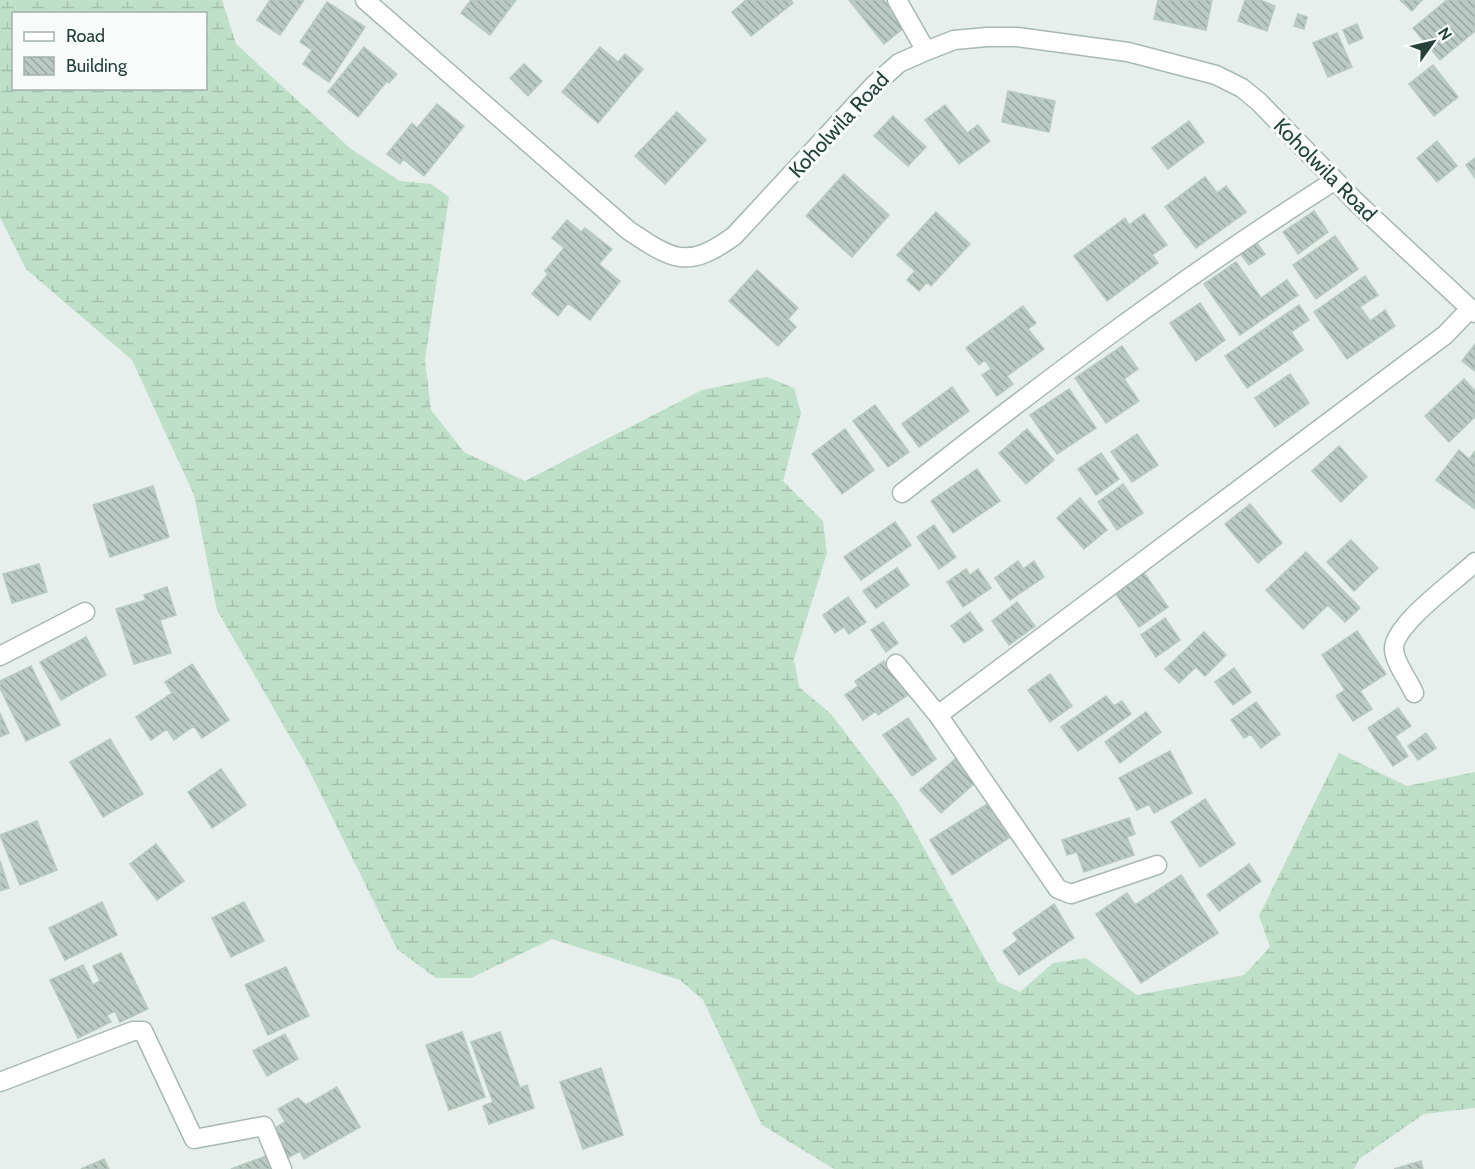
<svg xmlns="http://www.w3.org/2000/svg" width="1475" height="1169" font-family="Cabin,sans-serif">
	<defs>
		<pattern id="wetland-marsh" width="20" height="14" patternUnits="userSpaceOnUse" patternTransform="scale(1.5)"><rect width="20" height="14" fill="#bfe0c8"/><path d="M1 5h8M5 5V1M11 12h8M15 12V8" fill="none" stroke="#a4c1ad"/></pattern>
		<pattern id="building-back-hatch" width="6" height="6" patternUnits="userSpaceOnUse" patternTransform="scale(1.5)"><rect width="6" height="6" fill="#bbcac4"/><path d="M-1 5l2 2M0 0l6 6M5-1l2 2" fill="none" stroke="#98a6a0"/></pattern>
	</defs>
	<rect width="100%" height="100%" fill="#e6efeb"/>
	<path fill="url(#wetland-marsh)" fill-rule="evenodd" d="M0,0H222L236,44L351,149L400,181L431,184L449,197L425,360L431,410L464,452L525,481L702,390L767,377L794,388L801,413L783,481L823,521L827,553L794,659L799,687L831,714L899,803L998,982L1020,992L1053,963L1086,958L1137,995L1244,975L1270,947L1259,916L1339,753L1407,786L1475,772V1108L1424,1114L1359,1159L1354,1169H834L762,1125L703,1000L680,980L552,939L471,978H436L397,949L308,768L217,610L194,495L132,360L26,269L0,217ZM14,14H206V88H14Z"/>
	<path fill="url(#building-back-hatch)" stroke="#b8c9c2" stroke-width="1.5" d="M270,0H304L280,35L257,20Z
		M471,0H516L490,35L461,13Z
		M746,0H791L793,3L751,36L732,12Z
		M849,0H884L905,27L884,44Z
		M1158,0H1212L1206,30L1154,19Z
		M1245,0H1260L1275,6L1267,31L1238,21Z
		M1400,0H1422L1412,11Z
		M1447,0H1475V31L1440,60L1413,28Z
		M327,2L365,27L329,82L303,64L312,50L300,42Z
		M1298,14L1307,17L1304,29L1294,26Z
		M1357,24L1363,38L1349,44L1343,30Z
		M1337,33L1352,67L1328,77L1313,43Z
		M364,47L397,74L389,83L387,81L358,117L328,92Z
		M600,47L618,62L625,54L643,69L598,123L562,92Z
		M524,64L542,81L528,96L510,78Z
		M1433,65L1458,97L1434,116L1409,84Z
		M1008,91L1055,101L1049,132L1002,122Z
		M437,104L464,126L424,176L403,159L400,164L387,154L412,123L417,128Z
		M945,105L967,133L978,125L990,141L959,164L925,120Z
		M677,112L706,140L665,184L635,156Z
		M893,116L926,147L908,166L874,136Z
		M1189,121L1204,142L1168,169L1152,148Z
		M1437,141L1457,166L1437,182L1417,158Z
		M1475,158V178L1466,165Z
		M844,174L889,215L852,257L806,216Z
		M1205,177L1217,193L1226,186L1246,212L1196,248L1165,207Z
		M1314,211L1328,232L1298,254L1283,232Z
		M936,212L970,244L931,286L927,282L919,291L907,280L915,271L897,255Z
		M1144,214L1167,245L1152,255L1158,263L1107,301L1074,256L1125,218L1129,225Z
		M567,220L581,232L585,228L612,249L599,264L620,281L590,320L568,303L558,316L532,294L548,274L545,271L564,248L552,238Z
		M1335,236L1358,269L1316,299L1293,265Z
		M1256,242L1265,254L1249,265L1240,253Z
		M1236,262L1261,298L1287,280L1298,295L1240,335L1204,284Z
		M757,270L798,308L788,319L796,327L778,346L729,301Z
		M1365,276L1378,295L1360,307L1370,321L1385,310L1395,326L1347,359L1314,312Z
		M1200,303L1225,340L1196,361L1170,323Z
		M1299,305L1309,320L1291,332L1303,350L1247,388L1225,356Z
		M1023,306L1036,323L1028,329L1044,349L1007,376L1013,384L997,396L982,375L991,369L985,360L979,365L966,348Z
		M1475,344V371L1462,361Z
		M1122,346L1138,369L1124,379L1139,401L1106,423L1075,378Z
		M1290,374L1309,403L1275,427L1255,398Z
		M1464,379L1475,391V417L1449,442L1425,416Z
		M952,387L969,411L919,447L902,424Z
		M1069,389L1096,428L1057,454L1030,415Z
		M875,405L909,452L888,467L853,421Z
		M845,429L874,470L842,494L812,454Z
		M1027,429L1054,460L1026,484L999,453Z
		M1137,434L1158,465L1132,482L1111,452Z
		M1339,446L1367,477L1341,502L1312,471Z
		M1459,450L1469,459L1475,451V509L1436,480Z
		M1101,453L1119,479L1096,495L1078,469Z
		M977,469L1000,501L953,533L931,501Z
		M1123,484L1143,513L1117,530L1098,502Z
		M153,486L169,537L110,557L93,505Z
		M1080,498L1107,530L1084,549L1057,518Z
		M1250,504L1282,543L1258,563L1225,524Z
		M895,522L911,545L861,580L844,557Z
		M934,525L956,557L939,569L917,537Z
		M1351,540L1378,568L1354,591L1327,562Z
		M1306,552L1360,608L1345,622L1328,605L1303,629L1266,590Z
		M1018,561L1023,569L1034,561L1044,577L1010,600L995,578Z
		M39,564L47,592L12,603L3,574Z
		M897,568L909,585L876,608L863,591Z
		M966,569L970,575L978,569L991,588L963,607L947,582Z
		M1142,570L1168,607L1139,627L1113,590Z
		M167,587L176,615L160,620L171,653L134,664L116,609L146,600L144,595Z
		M848,597L866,622L849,634L844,627L835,633L823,615Z
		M1017,602L1035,626L1009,645L992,621Z
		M970,612L983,630L964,643L951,626Z
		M1165,618L1180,640L1156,657L1141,635Z
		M883,622L898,643L886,652L871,630Z
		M1357,631L1386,674L1360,691L1372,709L1353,721L1336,696L1345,690L1322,655Z
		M1204,632L1226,655L1205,676L1196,667L1179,683L1165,669Z
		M86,637L106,675L61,700L40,662Z
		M884,661L908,695L878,715L876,711L863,720L845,695L858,686L855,681Z
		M192,664L229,720L202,738L194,726L174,740L167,729L151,740L136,717L172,693L165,682Z
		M31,666L60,725L26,741L0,688V681Z
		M1234,668L1251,692L1233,705L1215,682Z
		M1050,674L1072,706L1050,722L1028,690Z
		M1106,696L1114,706L1122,701L1131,714L1078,751L1061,727Z
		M1256,702L1280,734L1261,748L1251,734L1244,738L1231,720Z
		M1398,708L1411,726L1395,736L1408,756L1393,766L1368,728Z
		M1146,712L1161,732L1120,763L1105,742Z
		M0,713L9,733L0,737Z
		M908,718L936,759L912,776L883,735Z
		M1426,733L1436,748L1418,760L1408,746Z
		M110,739L143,794L103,817L70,762Z
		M1170,751L1192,793L1154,813L1149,804L1137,810L1119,778Z
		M955,759L975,783L941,813L920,790Z
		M221,769L246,805L212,828L188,792Z
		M1205,799L1235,844L1200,867L1171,822Z
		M987,804L1009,838L952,875L930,840Z
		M1129,818L1135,834L1127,837L1134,855L1084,872L1077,852L1067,855L1062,840Z
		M37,821L57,870L20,885L0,835Z
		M156,844L184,881L157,900L130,864Z
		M0,861L9,888L0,891Z
		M1249,864L1261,881L1219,911L1207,895Z
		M1181,875L1218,933L1141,983L1096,914L1127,893L1135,905Z
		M102,902L117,935L65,960L49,928Z
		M244,902L264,941L231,957L212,918Z
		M1054,904L1074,938L1019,975L1003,951L1018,940L1013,933Z
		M121,953L148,1009L120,1022L115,1011L107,1015L111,1022L78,1038L50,980L83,965L93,985L100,981L93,966Z
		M286,967L309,1016L268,1035L245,985Z
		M462,1032L485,1097L449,1110L426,1045Z
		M500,1032L520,1088L527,1085L534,1108L489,1124L483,1106L493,1102L471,1042Z
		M285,1034L298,1059L267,1076L253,1051Z
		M601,1068L623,1135L583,1149L560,1082Z
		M337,1087L360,1127L304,1159L300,1151L286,1159L270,1131L285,1122L278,1109L298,1098L306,1105Z
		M272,1154L278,1169H231Z
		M104,1159L109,1169H81Z
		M1421,1161L1423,1169H1394Z"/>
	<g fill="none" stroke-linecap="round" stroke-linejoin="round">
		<defs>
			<path id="minor" d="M365,0L628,230C673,260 687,270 734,236L874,85L899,63L926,51L954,40L987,37H1017L1128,52L1216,75L1242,88L1259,102L1357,203L1475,313
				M897,0L926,51
				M902,493C1042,383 1184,276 1334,181
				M0,656L85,612
				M896,664L938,715
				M1414,693C1409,681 1395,663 1394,650C1392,625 1457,580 1475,562
				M1157,865L1071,894L1058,889L938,715L1445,335L1469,310
				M0,1082L133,1031H143L194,1139L264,1126L282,1169"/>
		</defs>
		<use href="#minor" stroke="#a8b8b2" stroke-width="21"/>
		<use href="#minor" stroke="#fff" stroke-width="18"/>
	</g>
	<g text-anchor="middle" stroke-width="6" stroke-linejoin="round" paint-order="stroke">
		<g font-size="21" fill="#24423a" stroke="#f7fbf9">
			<text transform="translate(839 125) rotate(-47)" y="7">Koholwila Road</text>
			<text transform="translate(1325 170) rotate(45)" y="7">Koholwila Road</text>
		</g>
	</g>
	<rect x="12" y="12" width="195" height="78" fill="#f7fbf9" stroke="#a3b1ad" stroke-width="1.5"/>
	<rect x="24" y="32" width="30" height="9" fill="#ffffff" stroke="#a3b1ad" stroke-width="1.5"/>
	<text x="66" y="42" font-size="18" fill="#24423a">Road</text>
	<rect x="24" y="57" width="30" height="18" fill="url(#building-back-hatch)" stroke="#a3b1ad" stroke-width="1.5"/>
	<text x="66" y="72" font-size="18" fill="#24423a">Building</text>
	<g transform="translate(1433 42) rotate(56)" stroke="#f7fbf9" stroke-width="4.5" paint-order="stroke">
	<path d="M0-4.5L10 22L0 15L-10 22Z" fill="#24423a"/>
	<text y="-9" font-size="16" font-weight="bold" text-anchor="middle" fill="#24423a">N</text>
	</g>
</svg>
